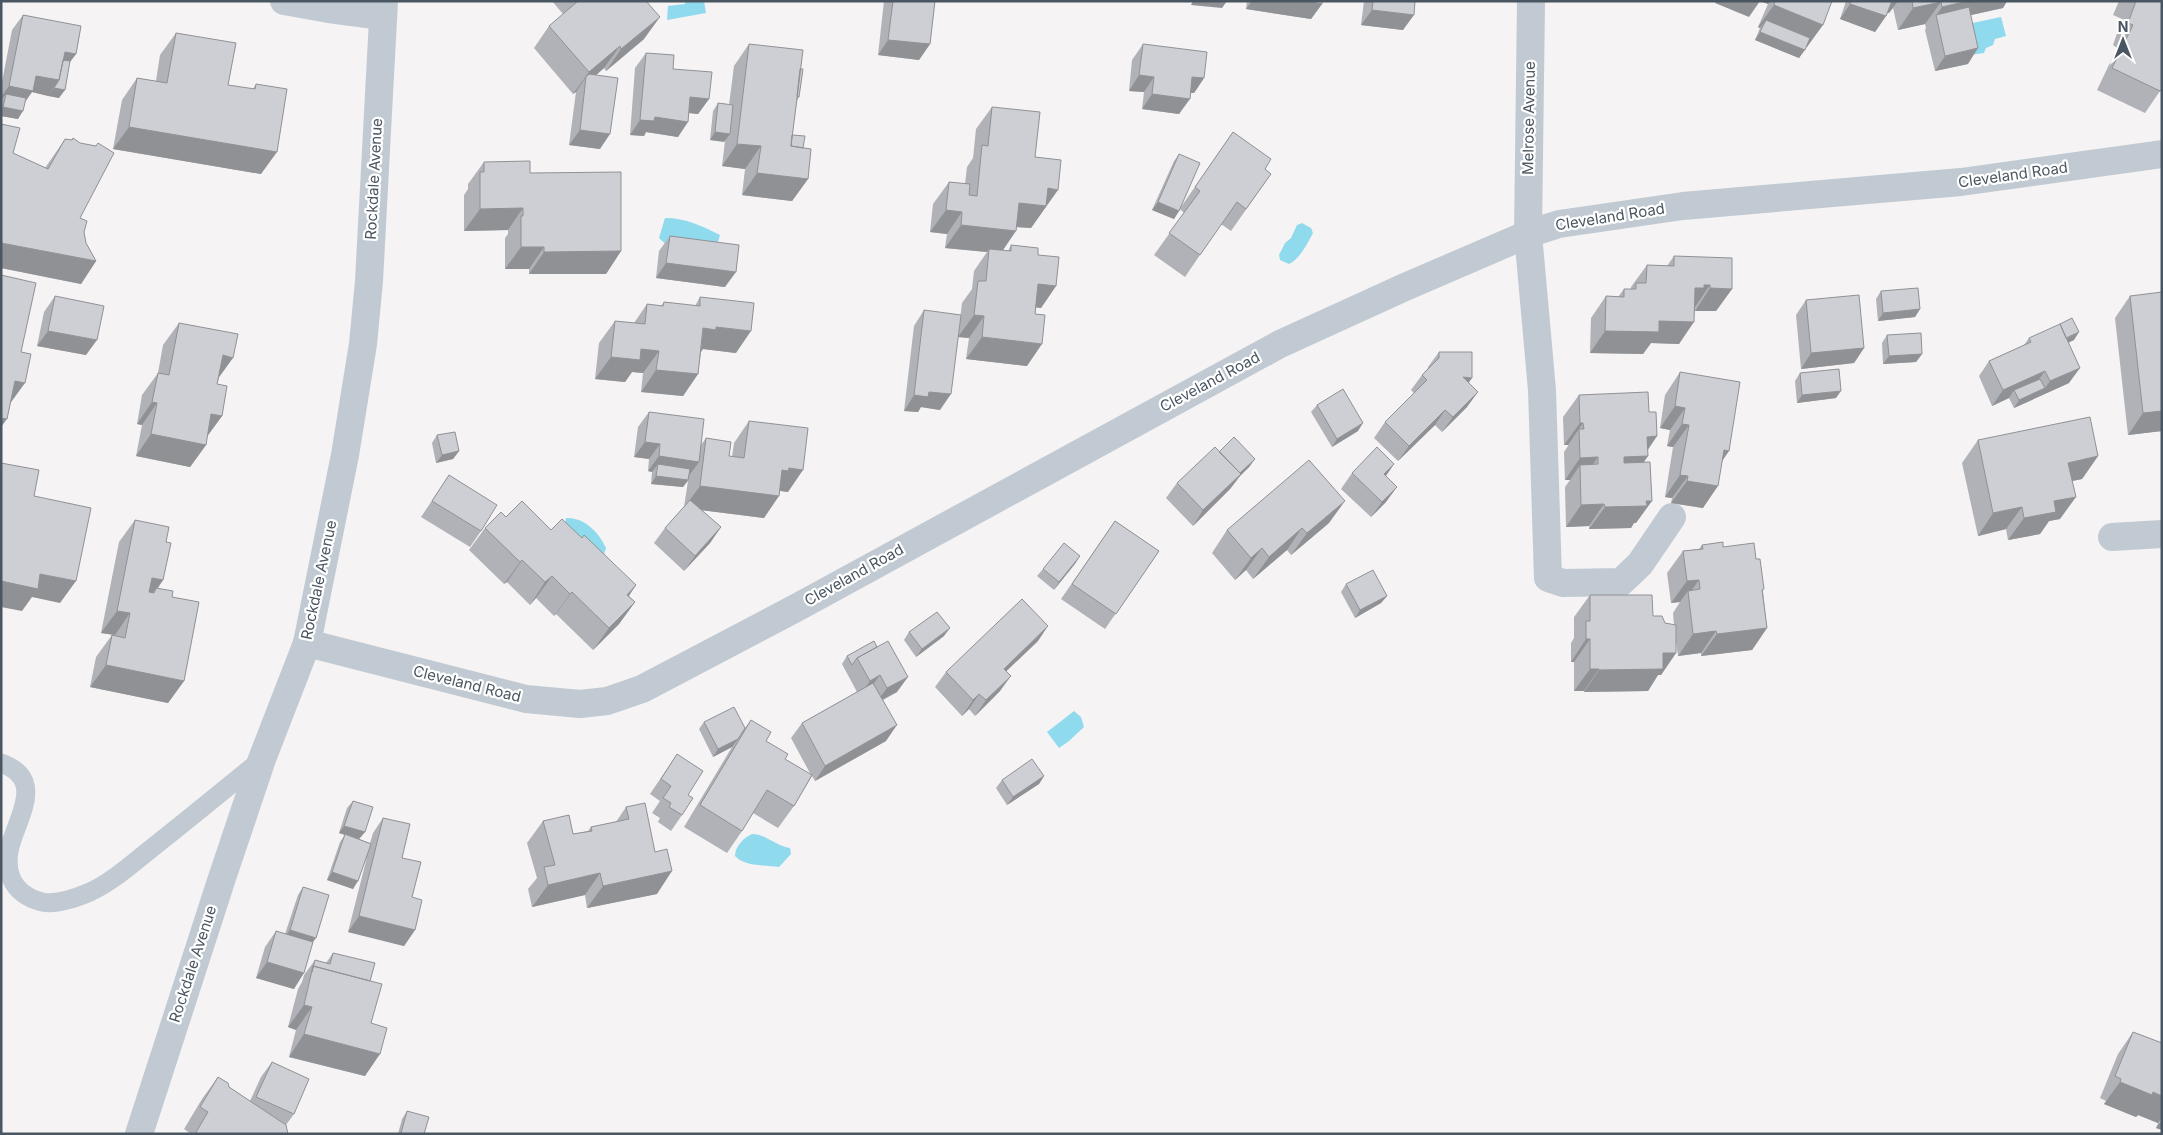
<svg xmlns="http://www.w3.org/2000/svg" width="2163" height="1135" font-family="Inter,sans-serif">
	<rect width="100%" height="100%" fill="#f5f3f3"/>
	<path fill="#90daee" d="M685,1H704L706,13L667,20L668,6L685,4Z
		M2001,17L2006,36L1995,39L1993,45L1986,48L1984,53L1970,55L1963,25Z
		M665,218C686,218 702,226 720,235L715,253L670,248L659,238Z
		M1302,223L1311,228L1313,233C1307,244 1300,259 1289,264L1280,260L1279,255L1285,243L1291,238L1297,225Z
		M566,518C584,517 599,532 606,548L604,554L596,558L565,524Z
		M1074,711L1081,717L1084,727L1069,741L1059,748L1047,732Z
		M752,834C766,834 776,846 790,848L791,854L779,867C766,865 745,867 735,856C735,847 743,838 752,834Z"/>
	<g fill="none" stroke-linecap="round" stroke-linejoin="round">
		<path stroke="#c1cad2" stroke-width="19" d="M1,763C43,778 21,812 12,840C2,869 11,894 42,902C57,905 76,898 90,892C112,882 133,863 152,848C189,819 225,789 261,760"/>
		<path stroke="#c1cad2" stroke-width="28" d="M284,1L329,9L382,16
			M1531,1L1528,234L1542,390L1548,578L1563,583L1621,582L1640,564L1672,517
			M2112,537L2162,534
			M307,643L526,699L580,704L607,701L642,689L796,608L1280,344L1405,287L1528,234L1559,224L1683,206L1961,182L2162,154"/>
		<path stroke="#c1cad2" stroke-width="28" d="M139,1134L222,878L262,759L307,643L345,455L363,344L369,281L384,1"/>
	</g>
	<path fill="#b0b2b7" d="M552,1H646L644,39L606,71L604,68L596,75L600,149L569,145L576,92L573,94L534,48L549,26L563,14Z
		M884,1H935L930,44L919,60L878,55Z
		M1247,1H1322V4L1311,19L1246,9Z
		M1364,1H1415L1403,30L1361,25Z
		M1760,1H1832L1807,47H1806L1799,58L1755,40L1760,28L1758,27L1768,4Z
		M1846,1H2007L2003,8L1971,15L1968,64L1935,71L1925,30L1926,28L1925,24L1898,30L1893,8L1889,13L1888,12L1886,16L1875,32L1840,19Z
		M2119,1H2162L2160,91L2145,113L2097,90L2117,48L2113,45L2122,19L2113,15Z
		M23,15L76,54L70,61L59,98L32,92L25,102L18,119L1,116V87L12,30Z
		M176,33L228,85L253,89L256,84L261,174L113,149L122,100L137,78L156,81L160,55Z
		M749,44L800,69L799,97L797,101L792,135L803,148L808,179L792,201L742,195L745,169L722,166L725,141L710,140L713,111L718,103L729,105L734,66Z
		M1143,44L1204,78L1194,93H1191L1179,114L1142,109L1144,92L1129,91L1132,60Z
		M646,53L673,69L709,99L698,114L689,113L678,137L646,132L644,136L630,135L635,68Z
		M992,107L1035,157L1047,205L1031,228L1016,227L1003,250L1008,251L1011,245L1038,255L1056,286L1041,308L1036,307L1027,366L966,359L969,338L958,337L962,303L972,289L974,271L987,252L945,248L947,234L930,232L933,204L949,182L965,184L967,167L973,158L976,129Z
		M1,124L13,153L45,168L65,139L71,140L73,138L80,218L86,243L96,261L81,284L1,268Z
		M1233,132L1265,169L1271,174L1231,231L1221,224L1185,277L1154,255L1184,213L1180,209L1174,219L1152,210L1174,161L1179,154L1181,207Z
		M484,162L530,173L621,251L606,274H529V269H505V238L508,234V230L464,231V195L468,189V184Z
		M670,236L725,287L656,278L659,251Z
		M1674,256L1732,289L1716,311H1695L1679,344L1651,343L1643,354L1590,353L1591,318L1606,296L1618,297L1624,289H1631V287L1647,265L1667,266Z
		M1881,291L1920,309L1915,317L1878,321L1876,299Z
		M55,296L86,355L37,346L44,312Z
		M2130,296L2162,431L2128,435L2115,318Z
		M700,297L736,353L703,349L701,352L698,374L683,396L641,392L643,373L632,372L625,382L595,379L599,343L615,321L634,323L647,304L661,306L664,302L695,306Z
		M1806,300L1864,348L1854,363L1801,369L1796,315Z
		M924,310L940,410L921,407L918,412L904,411L914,326Z
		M179,323L219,378L217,384L222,416L207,436L206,445L190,467L136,456L142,425L137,424L142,395L158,373L163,345Z
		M1887,335L1922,354L1916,362L1883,364L1882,343Z
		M2029,338L2074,340L2068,342L2069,383L2014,408L2009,398L1992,406L1979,376L1989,361L2024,345Z
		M1439,352L1469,383L1467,407L1442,432L1435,425L1398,461L1374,438L1385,422L1414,393L1411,390L1422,375L1428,368V367Z
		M1680,372L1722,461L1703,508L1671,503L1672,498L1665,497L1673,447L1667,446L1670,430L1660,428L1665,395Z
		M1800,373L1836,398L1797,403L1795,381Z
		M1579,395L1649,412L1657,436L1648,450L1644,462L1636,523H1634L1631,528L1589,529V526L1566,527L1565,487L1570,480H1565L1564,452L1568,446V445H1564L1563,417Z
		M1317,405L1358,431L1332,447L1311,412Z
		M649,412L701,445L706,438L729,456L732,457L734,443L749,421L788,492L780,491L764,518L701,510L721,527L710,543L684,571L654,543L665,528L684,507L688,481L683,487L651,484L652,472L648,471L649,459L634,457L638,427Z
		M437,435L459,451L453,459L436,463L432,443Z
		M1978,440L2098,456L2082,479L2072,481L2060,519L2049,521L2040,534L2008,540L2006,529L1978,536L1962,463Z
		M1219,452L1250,466L1240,476L1230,489L1193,526L1166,498L1177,483Z
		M1352,473L1386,476V502L1371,517L1341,489Z
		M449,475L481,531L470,547L421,517Z
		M506,517L582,538L636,585L629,596L635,602L619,624L593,650L556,614L554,616L536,598L530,605L507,582L504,584L469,550L485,528Z
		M135,520L166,542L163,580L158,588L172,597L184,681L168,703L90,687L96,657L112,635H115L101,633L119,542Z
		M1115,521L1159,551L1105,629L1061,599Z
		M1329,523L1291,555L1287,550L1253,579L1246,570L1235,580L1212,553L1227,530Z
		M1702,545L1723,547L1756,559L1763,591L1767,628L1752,650L1701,656V653L1678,656L1676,641V653L1661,675H1658L1648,691L1584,692V691H1574V662H1571V643L1574,638V617L1590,595L1653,616L1665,623L1674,625L1673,613L1680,602L1671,603L1667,573L1683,551L1699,549Z
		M1080,556L1054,590L1037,576L1043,569Z
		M1346,584L1387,596L1381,603L1355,618L1341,592Z
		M909,632L944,636L916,657L904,640Z
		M874,641L897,692L883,700L886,741L815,781L812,776L794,806L778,828L753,813L742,831L727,853L684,827L732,747L713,757L699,729L704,722L745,728L751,720L766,741L785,759L811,775L791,738L802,723L857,692L842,664L847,656Z
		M1038,641L1006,671L1000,691L975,716L969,709L962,716L935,687L946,672Z
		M677,754L688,795L682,815L671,831L658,822L660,818L652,813L660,801L650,794Z
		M1044,776L1039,784L1007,805L996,788L1002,780Z
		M353,801L365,832L359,839L370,843L373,833L383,818L402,858L412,897L415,930L404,946L348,932L367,857L353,889L327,880L340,842L345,835L339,833L347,808Z
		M626,807L657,894L587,908L585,895L532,907L528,889L537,878L527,843L543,821L573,834L588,831L591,827L616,822Z
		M303,887L312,942L294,989L256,978L265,947L276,931L285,934L298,895Z
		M333,953L370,981L371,1023L365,1076L289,1057L296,1030L288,1027L298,989L302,982L304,975L315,960L326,963Z
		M2133,1032L2162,1043V1130L2156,1128L2158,1123L2138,1115L2136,1117L2104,1104L2106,1101L2100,1098L2118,1054Z
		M272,1062L294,1114L286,1125L288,1134H191L184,1129L202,1099L218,1077L229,1087L250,1101L261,1077Z
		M407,1111L424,1134H398L402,1119Z"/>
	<path fill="#909195" d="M1193,1H1227L1222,8L1191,5Z
		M1252,1H1306L1322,4L1311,19L1246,9Z
		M1716,1H1760L1749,17L1715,3Z
		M1760,1H1770L1768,4Z
		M1890,1H1898L1889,13L1883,11Z
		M1968,1H2007L2003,8L1962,17L1936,16L1942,7Z
		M1941,2L1925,24L1898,30L1913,8Z
		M1850,4L1886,16L1875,32L1840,19Z
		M1774,5L1823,25L1807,47L1762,29L1766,20L1760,28L1758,27Z
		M1372,10L1414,15L1403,30L1361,25Z
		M660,17L644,39L606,71L621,49Z
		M1760,32L1805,50L1799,58L1755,40Z
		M888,40L930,44L919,60L878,55Z
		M620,46L604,68L586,84V77L576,92L573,94L589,72Z
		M1978,48L1968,64L1935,71L1945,56Z
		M65,52L76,54L65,69L59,59Z
		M1139,75L1154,77L1144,92L1129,91Z
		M36,76L59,80L48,96L32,92L22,106L6,94L1,100V97L9,86Z
		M1192,77L1204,78L1194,93L1182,92Z
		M54,88L65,90L59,98L48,96Z
		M1152,94L1190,99L1179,114L1142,109Z
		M690,97L709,99L698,114L680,112Z
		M3,107L23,111L18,119L1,116V110Z
		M655,117L688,122L678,137L646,132L644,136L630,135L640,120Z
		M129,127L277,152L261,174L113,149Z
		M580,130L610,134L600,149L569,145Z
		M715,132L730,134L724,142L710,140Z
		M737,144L761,146L745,169L722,166Z
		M757,173L808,179L792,201L742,195Z
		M1048,188L1058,190L1031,228L1003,226L1019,203Z
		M1158,202L1179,211L1174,219L1152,210Z
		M523,208L508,230L464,231L480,209Z
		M946,210L962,212L947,234L930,232Z
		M961,225L1016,231L1001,253L989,249L987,252L945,248Z
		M1,243L96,261L81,284L1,268Z
		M521,247H544L529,269H505Z
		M621,251L606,274H529L544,252Z
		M666,263L736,272L725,287L656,278Z
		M1038,284L1056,286L1041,308L1023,306Z
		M1704,285H1710L1695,307V288Z
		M1710,288L1732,289L1716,311H1695Z
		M1920,309L1915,317L1878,321L1883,313Z
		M974,315L984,316L969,338L958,337Z
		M1659,321L1694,322L1679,344L1651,343L1643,354L1590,353L1605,331Z
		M716,327L751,331L736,353L703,349L701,352L703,328Z
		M48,331L97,340L86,355L37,346Z
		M2079,332L2074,340L2060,347L2065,339Z
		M982,337L1042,344L1027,366L966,359Z
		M1864,348L1854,363L1801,369L1811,353Z
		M641,349L659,351L643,373L632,372L625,382L595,379L611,357Z
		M1922,354L1916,362L1883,364L1889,356Z
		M223,355L233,358L217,380Z
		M2080,368L2069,383L2014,408L2019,400L2045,388L2050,381Z
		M656,370L698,374L683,396L641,392Z
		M2045,371L2034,386L2014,390L2009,398L1992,406L2003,390Z
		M1463,377L1472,378L1461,394Z
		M15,381L25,383L9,405Z
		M1841,391L1836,398L1797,403L1802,395Z
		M929,392L951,394L940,410L921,407L918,412L904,411L914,395Z
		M1478,392L1467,407L1442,432L1453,417Z
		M152,402L157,403L142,425L137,424Z
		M1675,406L1685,408L1670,430L1660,428Z
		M1445,410L1435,425L1398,461L1409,446Z
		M2162,411V431L2128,435L2143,413Z
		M211,414L222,416L206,438Z
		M1,418L7,419L1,427Z
		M1363,423L1358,431L1332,447L1337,439Z
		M1580,423H1583L1568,445H1564Z
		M1682,424L1689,425L1673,447L1667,446Z
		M151,434L206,445L190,467L136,456Z
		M1657,436L1643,456H1648L1633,478L1608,479L1624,457L1647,437Z
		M645,442L660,444L649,459L634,457Z
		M1724,450L1729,451L1714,473Z
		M459,451L453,459L436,463L442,455Z
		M659,456L699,462L688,477L658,464L652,472L648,471Z
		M2098,456L2082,479L2053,485L2068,463Z
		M1598,457L1583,479L1580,465L1570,480H1565L1580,458Z
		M1255,459L1250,466L1240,476L1230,489L1193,526L1203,510L1233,479Z
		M1394,464L1384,479V474Z
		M789,468L803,470L788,492L775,490L782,470Z
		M1680,475L1688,476L1672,498L1665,497Z
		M656,476L688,480L683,487L651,484Z
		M1687,481L1718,486L1703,508L1671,503Z
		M700,486L779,496L764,518L684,508Z
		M1397,487L1386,502L1371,517L1382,502Z
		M2076,497L2060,519L2049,521L2040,534L2008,540L2024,518L2054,501Z
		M1345,501L1329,523L1291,555L1307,533Z
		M1646,501H1652L1636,523H1634L1631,528L1589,529L1605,507Z
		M1604,504L1589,526L1566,527L1581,505Z
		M2022,507L2006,529L1978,536L1993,513Z
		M721,527L710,543L684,571L695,556Z
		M1302,528L1287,550L1253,579L1269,557Z
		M1262,548L1246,570L1235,580L1251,558Z
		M1080,556L1075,564L1054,590L1059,582Z
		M522,560L507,582L504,584L520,562Z
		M40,574L76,581L60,603L32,597L22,611L1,607V581Z
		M552,576L536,598L530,605L545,582Z
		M152,578L163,580L154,593L156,588L146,602Z
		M1699,580L1689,594L1688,591L1680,602L1671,603L1687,581Z
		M636,585L621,607L627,595Z
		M572,592L556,614L554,616L570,594Z
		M1387,596L1381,603L1355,618L1360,610Z
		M635,602L619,624L593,650L609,628Z
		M117,611L130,613L115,635L101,633Z
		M1048,626L1038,641L993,684L1004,669Z
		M950,628L944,636L916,657L922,649Z
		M1767,628L1752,650L1701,656L1717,634Z
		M1716,631L1701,653L1678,656L1693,634Z
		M1586,639H1590L1574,662H1571Z
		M1663,653H1676L1661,675H1658L1648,691L1584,692L1599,670Z
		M106,665L184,681L168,703L90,687Z
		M1590,669H1599L1584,691H1574Z
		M880,675L869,690L859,696L870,681Z
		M1011,676L1000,691L975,716L986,700Z
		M908,677L897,692L876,703L887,688Z
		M979,694L969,709L962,716L973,700Z
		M897,725L886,741L815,781L825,766Z
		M738,739L732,747L713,757L718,749Z
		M1044,776L1039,784L1007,805L1013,797Z
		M344,826L365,832L359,839L339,833Z
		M672,871L657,894L587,908L603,886Z
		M332,872L358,881L353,889L327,880Z
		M600,873L585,895L532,907L548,885Z
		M359,916L415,930L404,946L348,932Z
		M290,930L316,938L310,946L284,938Z
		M267,962L304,973L294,989L256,978Z
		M304,1005L312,1007L296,1030L288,1027Z
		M304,1034L380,1054L365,1076L289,1057Z
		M2120,1082L2162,1096V1117L2158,1123L2138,1115L2136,1117L2104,1104Z
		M2162,1120V1130L2156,1128Z"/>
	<path fill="#cdcfd5" stroke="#909195" d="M578,1H646L660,17L621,49L620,46L589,72L549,26Z
		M893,1H935L930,44L888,40Z
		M1306,1H1322V4Z
		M1373,1H1415L1414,15L1372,10Z
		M1775,1H1832L1823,25L1774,5Z
		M1851,1H1892L1886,16L1850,4Z
		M1912,1H1968L1942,7L1941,2L1913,8Z
		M2136,1H2162V88L2160,91L2112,68L2133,25L2128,23Z
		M1969,7L1978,48L1945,56L1936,15Z
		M23,15L81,26L76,54L65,52L59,80L36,76L33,91L9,86Z
		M1766,20L1810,38L1805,50L1760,32Z
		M176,33L236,43L228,85L255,89L256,84L287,89L277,152L129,127L137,78L167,83Z
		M749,44L803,50L791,146L811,149L808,179L757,173L761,146L737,144Z
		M1143,44L1207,52L1204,78L1192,77L1190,99L1152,94L1154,77L1139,75Z
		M646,53L674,55L673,69L712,72L709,99L690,97L688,122L655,117L654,121L640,120Z
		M63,60L70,61L65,90L54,88L59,80Z
		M800,69H803L799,97L797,96Z
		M589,74L618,78L610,134L580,130L586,77Z
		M6,94L26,98L23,111L3,107Z
		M718,103L733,105L730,134L715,132Z
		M992,107L1040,112L1035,157L1061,160L1058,190L1048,188L1046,206L1019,203L1016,231L961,225L962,212L946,210L949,182L970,184L969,195L977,196L982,145L988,146Z
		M1,124L20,128L13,153L48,169L65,139L72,140L73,138L80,143L96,146L98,143L114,153L80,218L87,221L84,232L86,243L96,261L1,243Z
		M1233,132L1271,159L1265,169L1271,174L1246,209L1237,202L1200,255L1169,233L1200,191L1195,187Z
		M792,135L805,136L803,148L791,146Z
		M1179,154L1200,163L1179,211L1158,202Z
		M530,161V173L621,172V251L544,252V247H521V216H523V208L480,209V172H484V162Z
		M670,236L739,245L736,272L666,263Z
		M1011,245L1038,248V255L1059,257L1056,286L1038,284L1035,314L1045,315L1042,344L982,337L984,316L974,315L978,281H986L989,249L1011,251Z
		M1674,256L1732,258V289L1710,288V285H1704V288H1695L1694,322L1659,321V332L1605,331L1606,296L1624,297V289H1636V283H1646L1647,265L1674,266Z
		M1,275L36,283L21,352L31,354L25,383L15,381L7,419L1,418Z
		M1918,288L1920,309L1883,313L1881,291Z
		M2162,292V411L2143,413L2130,296Z
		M1859,295L1864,348L1811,353L1806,300Z
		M55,296L104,306L97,340L48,331Z
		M700,297L754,303L751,331L716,327V330L703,328L698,374L656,370L659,351L641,349L640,360L611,357L615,321L645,324L647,304L663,306L664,302L700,306Z
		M924,310L961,315L951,394L929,392L928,397L914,395Z
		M2072,318L2079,332L2066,338L2060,324Z
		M179,323L238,334L233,358L223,355L217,384L227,386L222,416L211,414L206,445L151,434L157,403L152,402L158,373L169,375Z
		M2060,324L2080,368L2050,381L2045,371L2003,390L1989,361L2031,342L2029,338Z
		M1921,333L1922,354L1889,356L1887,335Z
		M1439,352H1472V378L1463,377L1478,392L1453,417L1445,410L1409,446L1385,422L1427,380L1422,375L1439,358Z
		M1839,369L1841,391L1802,395L1800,373Z
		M1680,372L1740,382L1729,451L1724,450L1718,486L1687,481L1688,476L1680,475L1689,425L1682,424L1685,408L1675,406Z
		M2040,379L2045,388L2019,400L2014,390Z
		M1343,389L1363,423L1337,439L1317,405Z
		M1648,392L1649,412H1656L1657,436L1647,437L1648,456L1624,457V463L1650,462L1652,501H1646L1647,506L1605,507L1604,504L1581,505L1580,465L1598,464V457L1580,458L1579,429H1584L1583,423H1580L1579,395Z
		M649,412L704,419L699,462L659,456L660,444L645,442Z
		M2090,417L2098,456L2068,463L2076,497L2054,501L2056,512L2024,518L2022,507L1993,513L1978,440Z
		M749,421L808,428L803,470L789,468L788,471L782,470L779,496L700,486L706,438L731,442L729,456L744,458Z
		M455,432L459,451L442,455L437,435Z
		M1234,437L1255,459L1240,473L1219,452Z
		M1215,447L1241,474L1203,510L1177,483Z
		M1377,447L1394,464L1384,474L1397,487L1382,502L1352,473Z
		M1309,460L1345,501L1307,533L1302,528L1269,557L1262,548L1251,558L1227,530Z
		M1,463L39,470L34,496L91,508L76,581L40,574L38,589L1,581Z
		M658,464L690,469L688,480L656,476Z
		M449,475L497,505L481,531L432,501Z
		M690,500L721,527L695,556L665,528Z
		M522,501L551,530L562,519L582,538L584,535L636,585L627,595L635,602L609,628L572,592L570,594L552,576L545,582L522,560L520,562L485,528L501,512L506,517Z
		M135,520L169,527L166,542L171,543L163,580L152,578L149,592L154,593L156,588L173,591L172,597L199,602L184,681L106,665L112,635L125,638L130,613L117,611Z
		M1115,521L1159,551L1116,614L1072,584Z
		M1723,542V547L1754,543L1756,559H1760L1764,589L1762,590L1767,628L1717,634L1716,631L1693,634L1688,591L1700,589L1699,580L1687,581L1683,551L1703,549L1702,545Z
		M1064,543L1080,556L1059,582L1043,569Z
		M1373,570L1387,596L1360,610L1346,584Z
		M1590,595H1652L1653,616H1662L1665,623L1676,625V653H1663V669L1599,670V669H1590V639H1586V621H1590Z
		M1022,599L1048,626L1004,669L1011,676L986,700L979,694L973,700L946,672Z
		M937,612L950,628L922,649L909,632Z
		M874,641L877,647L857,658L852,665L847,656Z
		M888,641L908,677L887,688L880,675L870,681L857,658Z
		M873,683L897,725L825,766L802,723Z
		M734,707L745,728L738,739L718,749L704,722Z
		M751,720L771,732L766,741L788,754L785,759L812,775L794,806L767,790L742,831L700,805Z
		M677,754L703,771L688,795L693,798L682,815L669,807L671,803L663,798L671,786L661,779Z
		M1032,759L1044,776L1013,797L1002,780Z
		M353,801L373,807L365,832L344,826Z
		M645,803L655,852L667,849L672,871L603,886L600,873L548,885L544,867L555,865L543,821L569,815L573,834L592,831L591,827L629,819L626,807Z
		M383,818L410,824L402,858L421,862L412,897L422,900L415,930L359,916Z
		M345,834L371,844L358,881L332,872Z
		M303,887L329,895L316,938L290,930Z
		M276,931L313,942L304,973L267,962Z
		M333,953L375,963L370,981L313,966L312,972L315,960L330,964Z
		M313,966L382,984L371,1023L387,1028L380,1054L304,1034L312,1007L304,1005Z
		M2133,1032L2162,1043V1096L2153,1092L2152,1095L2120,1082L2121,1079L2115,1076Z
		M272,1062L309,1079L294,1114L256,1097Z
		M218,1077L228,1083L229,1087L286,1125L288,1134H195L208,1112L200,1107Z
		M407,1111L429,1117L424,1134H405L401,1133Z"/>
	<g text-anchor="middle" stroke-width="4.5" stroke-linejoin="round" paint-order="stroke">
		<g font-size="15" fill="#4a5661" stroke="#fff">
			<text transform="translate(1529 118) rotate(-89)" y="5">Melrose Avenue</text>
			<text transform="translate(2013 175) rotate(-8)" y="5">Cleveland Road</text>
			<text transform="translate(374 179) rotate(-87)" y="5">Rockdale Avenue</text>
			<text transform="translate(1610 217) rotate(-9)" y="5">Cleveland Road</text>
			<text transform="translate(1210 382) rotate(-28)" y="5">Cleveland Road</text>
			<text transform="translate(854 575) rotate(-29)" y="5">Cleveland Road</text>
			<text transform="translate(319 580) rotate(-78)" y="5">Rockdale Avenue</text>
			<text transform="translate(467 684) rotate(14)" y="5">Cleveland Road</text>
			<text transform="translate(193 964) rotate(-72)" y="5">Rockdale Avenue</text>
		</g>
	</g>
	<rect width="2163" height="1135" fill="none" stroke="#4a5661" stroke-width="5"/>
	<g transform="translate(2123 40)" stroke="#ffffff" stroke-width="4" paint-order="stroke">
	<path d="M0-4L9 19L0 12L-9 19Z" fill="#4a5661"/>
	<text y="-8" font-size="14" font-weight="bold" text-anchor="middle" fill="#4a5661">N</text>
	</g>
</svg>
